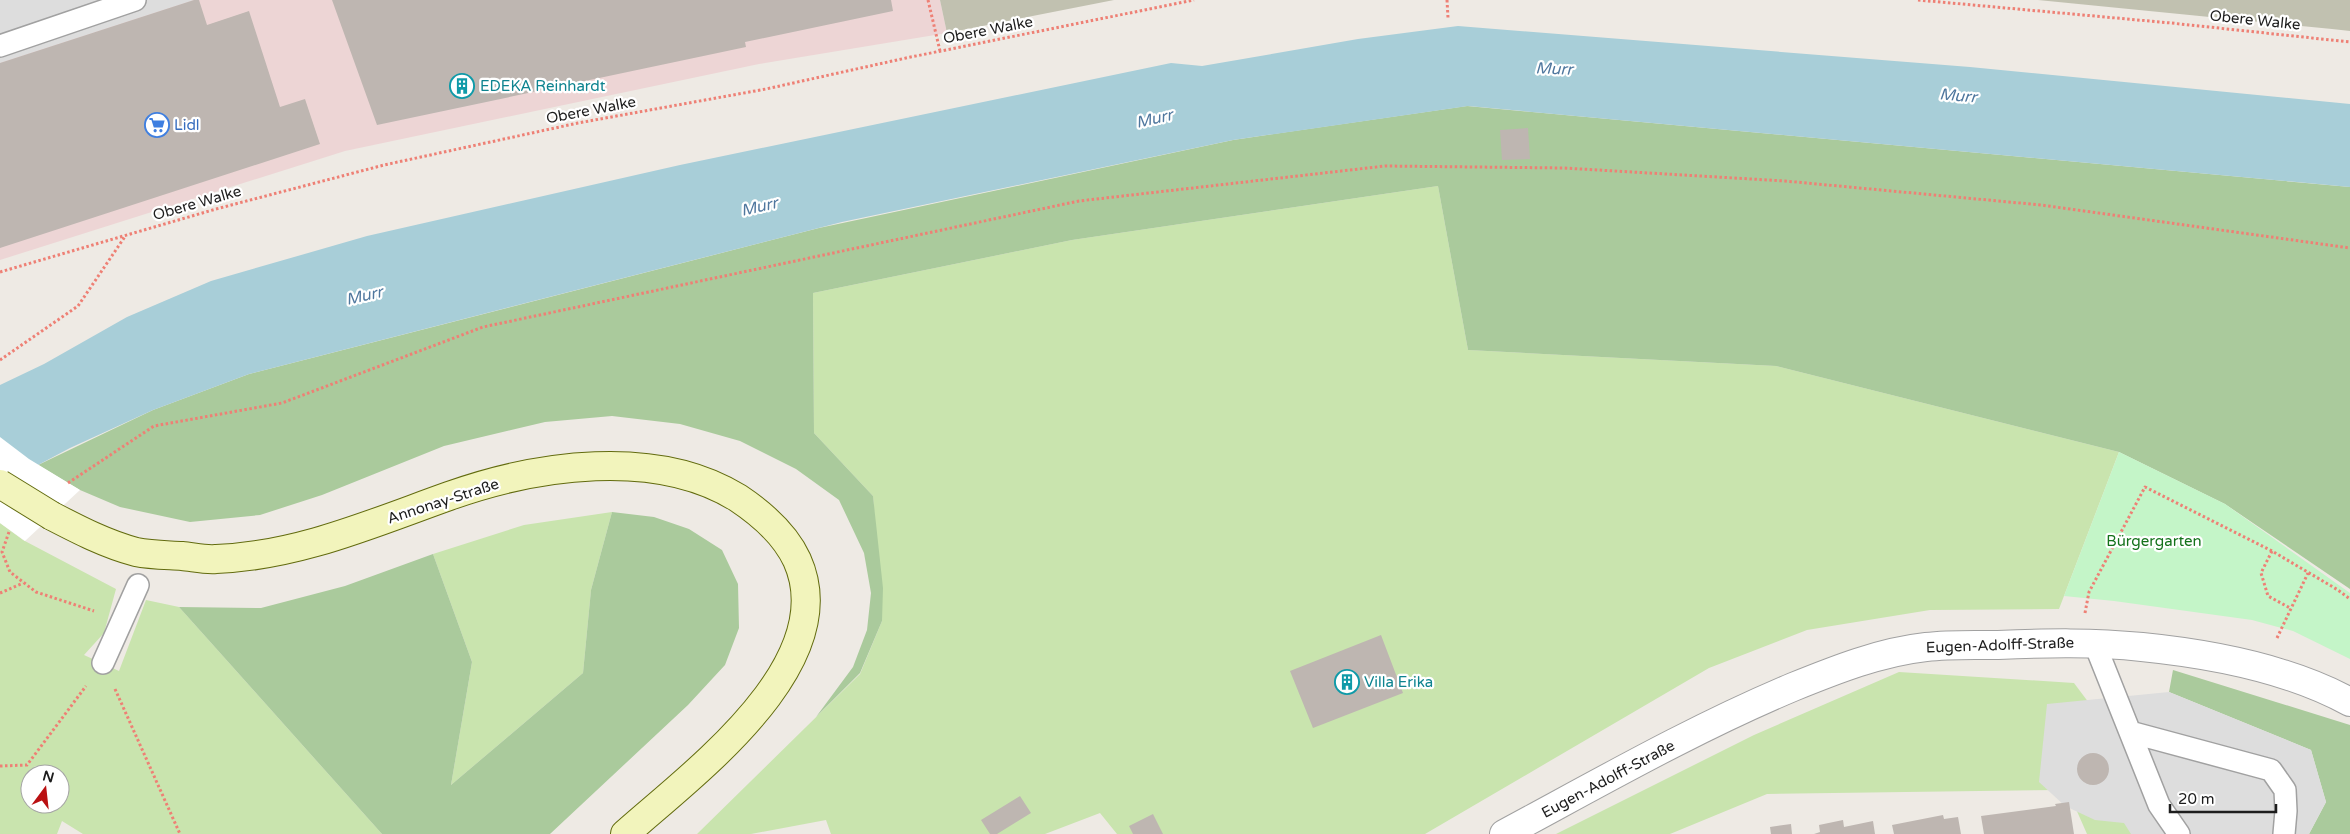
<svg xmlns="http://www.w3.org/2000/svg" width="2350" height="834" font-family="'Varela Round',sans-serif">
	<rect width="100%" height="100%" fill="#eeeae4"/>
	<path fill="#edd5d5" d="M0,0H940L947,33L759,64L345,151L0,260Z"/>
	<path fill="#c1c1b0" d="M940,0H1114L947,33Z
		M2038,0H2350V31L2332,29Z"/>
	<path fill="#c9e4ae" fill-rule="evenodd" d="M1438,186L1468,350L1776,366L2119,452L2059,609L1930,610L1807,630L1709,668L1425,834H1117L1100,813L1045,834H831L826,820L751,834H697L860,674L882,621L873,496L814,433L813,293L1072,240Z
		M612,512L591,590L583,673L451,785L472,662L433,554L524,525Z
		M0,523L23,540L116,589L104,633L84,655L119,671L146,600L179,607L382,834H83L62,821L57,834H0ZM30,774H60V804H30Z
		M1899,672L2074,683L2104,723L2059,790L1767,794L1670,834H1556L1754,735Z
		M2072,800L2151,834H2087Z"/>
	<path fill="#aaca9c" d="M1467,106L2350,187V589L2225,504L2119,452L1776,366L1468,350L1438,186L1072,240L813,293L814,433L873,496L883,588L882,621L860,673L816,717L853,667L867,630L871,593L864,553L839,500L796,469L740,441L680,424L612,416L545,422L444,446L322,495L260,515L190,522L120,507L80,490L38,465L153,410L249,374L819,228L1233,140Z
		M612,512L654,517L689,529L722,550L738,584L739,628L725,665L688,705L550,834H382L179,607L261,608L345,586L433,554L472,662L451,785L583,673L591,590Z
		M2173,670L2350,725V834H2309L2326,802L2311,750L2169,692Z"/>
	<path fill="#c4f5c8" d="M2119,452L2225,504L2350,593V659L2293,631L2252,620L2114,601L2064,596Z"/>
	<path fill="#ddd" d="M0,0H194L0,63Z
		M2169,692L2311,750L2326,802L2309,834H2131L2124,823L2095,820L2065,806L2039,782L2047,704Z"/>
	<path fill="#a8ced8" d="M1458,26L1970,67L2350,104V187L1468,106L1233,140L842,222L249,374L153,410L70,448L38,465L0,495V385L44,364L127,317L211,281L367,236L680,165L1171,63L1202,66L1358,39Z"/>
	<path fill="#fff" d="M0,437L29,459L80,490L25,541L0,523Z"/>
	<path fill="#beb6b1" d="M194,0H199L207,25L249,11L280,107L305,99L320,144L0,248V63Z
		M332,0H891L893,11L745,42L746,47L377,125Z
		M1528,128L1530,159L1502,160L1500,130Z
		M1381,635L1403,693L1313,728L1290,671Z
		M2077 769a16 16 0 1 1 32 0a16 16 0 1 1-32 0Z
		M1020,796L1031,813L997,834H990L981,820Z
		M2069,802L2074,834H1984L1981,816L2056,806L2055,804Z
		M1153,814L1163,834H1133L1129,826Z
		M1943,815L1944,819L1958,817L1961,834H1894L1892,825Z
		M1843,820L1844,827L1873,821L1875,834H1814L1820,832L1819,825Z
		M1791,824L1792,834H1771L1770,827Z"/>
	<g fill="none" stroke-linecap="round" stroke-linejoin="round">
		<defs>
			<path id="lane" d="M0,46L135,0
				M2094,642L2159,805L2179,834
				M103,663L138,585
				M2130,732L2271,770L2285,790L2286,811L2284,834"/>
			<path id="street" d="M1504,834C1599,783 1693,729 1793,687C1835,670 1880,652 1926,647C1950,644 1975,645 1998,645C2048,643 2093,642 2142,647C2212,654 2288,668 2350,702"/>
			<path id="secondary" d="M52,516C79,530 106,544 136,552C151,555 167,555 182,556C193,557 205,560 216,559C298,556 373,523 449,496C536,465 656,447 738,498C762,514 785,534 797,560C844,664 691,775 625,834"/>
		</defs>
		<use href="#lane" stroke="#a1a1a1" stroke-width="24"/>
		<use href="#street" stroke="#a1a1a1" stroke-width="30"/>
		<use href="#secondary" stroke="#626b0e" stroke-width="30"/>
		<path stroke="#ee8075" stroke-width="3" stroke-dasharray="2.5 2.5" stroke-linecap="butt" d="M928,0L940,51
			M1447,0L1448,18
			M1918,0L2171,23L2350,42
			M0,272L216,209L384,165L578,123L766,89L906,58L1194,0
			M0,360L78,306L126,235
			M68,483L154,426L282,403L483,327L1079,201L1385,166L1564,168L1785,181L2041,205L2350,248
			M9,532L2,552L10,572L36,592L94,611
			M2272,551L2261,573L2268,596L2290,608
			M0,593L23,583
			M2085,613L2089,592L2145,487L2272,551L2338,590L2350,599
			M2277,638L2308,573
			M115,689L180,834
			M0,766L27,765L86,686"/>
		<use href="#lane" stroke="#fff" stroke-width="21"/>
		<use href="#street" stroke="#fff" stroke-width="28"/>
		<use href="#secondary" stroke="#f2f4bc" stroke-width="28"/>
		<defs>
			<path id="secondary-bridge" d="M0,484L52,516"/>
		</defs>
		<use href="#secondary-bridge" stroke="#626b0e" stroke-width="30" stroke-linecap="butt"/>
		<use href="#secondary-bridge" stroke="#f2f4bc" stroke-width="28"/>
	</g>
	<defs>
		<symbol id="building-ring" viewBox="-11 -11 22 22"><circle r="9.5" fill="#fff" stroke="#0f9aa8" stroke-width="1.5"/><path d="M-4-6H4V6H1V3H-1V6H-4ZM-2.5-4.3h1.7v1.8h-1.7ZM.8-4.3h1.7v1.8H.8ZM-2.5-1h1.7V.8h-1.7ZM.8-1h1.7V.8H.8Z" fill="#0f9aa8"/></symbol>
		<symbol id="supermarket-ring" viewBox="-11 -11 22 22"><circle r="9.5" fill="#fff" stroke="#3f7fe0" stroke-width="1.5"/><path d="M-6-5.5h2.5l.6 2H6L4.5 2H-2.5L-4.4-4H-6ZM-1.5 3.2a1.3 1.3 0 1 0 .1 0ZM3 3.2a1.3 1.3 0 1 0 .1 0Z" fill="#3f7fe0"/></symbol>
	</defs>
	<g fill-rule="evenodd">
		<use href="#building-ring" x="448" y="72" width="28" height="28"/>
		<use href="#supermarket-ring" x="143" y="111" width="28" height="28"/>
		<use href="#building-ring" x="1333" y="668" width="28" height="28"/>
	</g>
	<g text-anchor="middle" stroke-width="4.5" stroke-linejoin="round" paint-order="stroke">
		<g font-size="15" fill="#1d1d1d" stroke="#fff">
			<text transform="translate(2255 20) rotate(6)" y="5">Obere Walke</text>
			<text transform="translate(988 30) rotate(-11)" y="5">Obere Walke</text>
			<text transform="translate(591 110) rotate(-11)" y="5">Obere Walke</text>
			<text transform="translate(197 203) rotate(-16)" y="5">Obere Walke</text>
			<text transform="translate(443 501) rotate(-18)" y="5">Annonay-Straße</text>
			<text transform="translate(2000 645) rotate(-2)" y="5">Eugen-Adolff-Straße</text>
			<text transform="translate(1608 779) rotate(-28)" y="5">Eugen-Adolff-Straße</text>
		</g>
		<g font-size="15" fill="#0d838f" stroke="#fff" text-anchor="start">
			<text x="480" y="91">EDEKA Reinhardt</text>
			<text x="1364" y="687">Villa Erika</text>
		</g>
		<g font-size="15" fill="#366cbe" stroke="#fff" text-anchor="start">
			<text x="174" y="130">Lidl</text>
		</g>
		<g font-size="15" fill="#14721b" stroke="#fff">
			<text x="2154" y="546">Bürgergarten</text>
		</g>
		<g font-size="16" font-style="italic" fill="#4f779e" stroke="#fff">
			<text transform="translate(1554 68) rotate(2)" y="6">Murr</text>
			<text transform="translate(1958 95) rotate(5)" y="6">Murr</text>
			<text transform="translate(1154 118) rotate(-13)" y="6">Murr</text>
			<text transform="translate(759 206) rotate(-13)" y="6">Murr</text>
			<text transform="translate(364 295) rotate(-13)" y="6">Murr</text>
		</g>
	</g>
	<g transform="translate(45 789) rotate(15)"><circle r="24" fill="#ffffff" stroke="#a5a5a5"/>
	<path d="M0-4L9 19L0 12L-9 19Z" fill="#ba1012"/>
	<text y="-8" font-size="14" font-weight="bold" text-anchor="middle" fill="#1d1d1d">N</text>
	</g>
	<path d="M2170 804v8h106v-8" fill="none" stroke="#1d1d1d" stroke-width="2.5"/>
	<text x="2178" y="804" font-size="15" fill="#1d1d1d" stroke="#ffffff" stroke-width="4" paint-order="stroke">20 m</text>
</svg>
